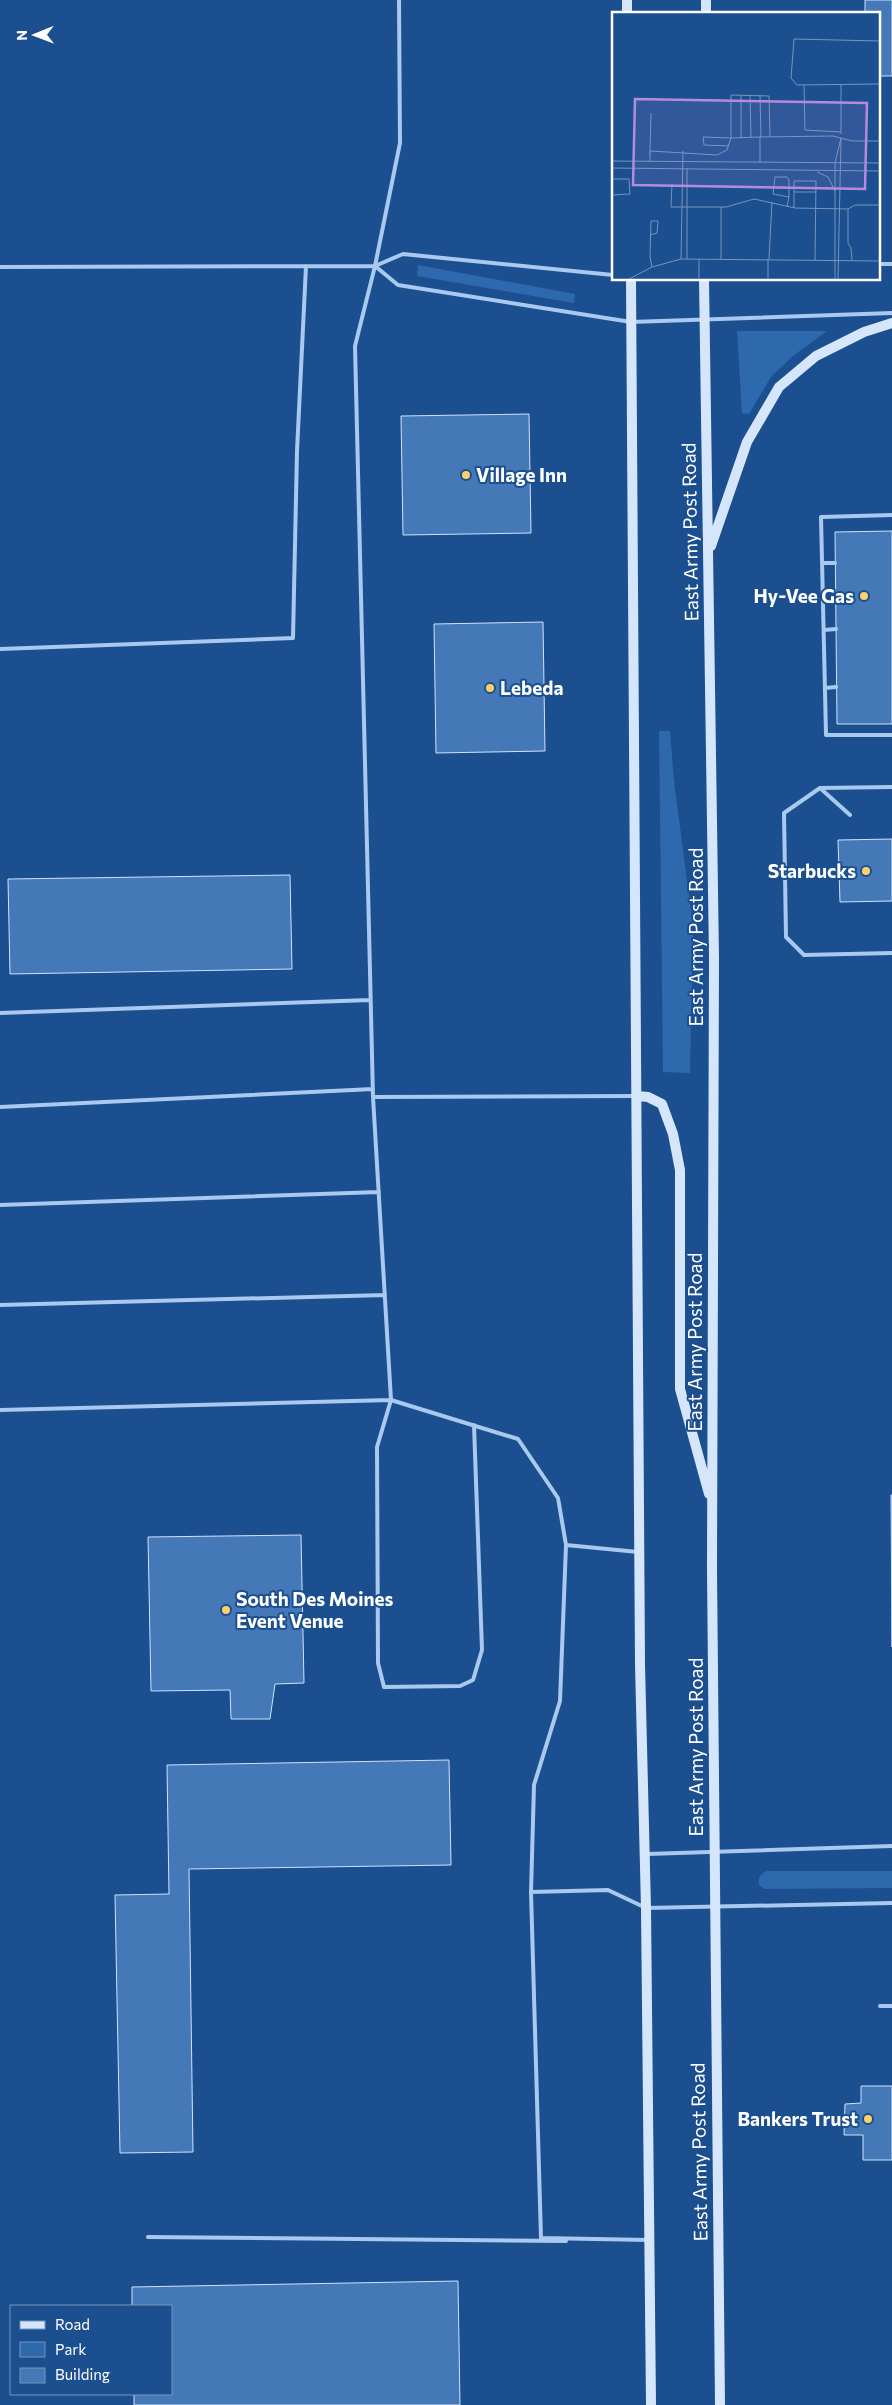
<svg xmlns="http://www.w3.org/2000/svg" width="892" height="2405" font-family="Commissioner,sans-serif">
	<rect width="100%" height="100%" fill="#1b4f8f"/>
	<path fill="#2e69ad" d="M418,265L575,294L574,303L417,276Z
		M737,331H827L793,356L771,377L749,414L742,413Z
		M659,731H670L674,781L693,926L690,1073L663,1072Z
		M767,1871H892V1888L764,1889L759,1885C758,1877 760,1874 767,1871Z"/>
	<path fill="#4478b7" stroke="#cfe3fa" d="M865,0H892V76H878V14H865Z
		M529,414L531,533L403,535L401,416Z
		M892,531V724H837L835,532Z
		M543,622L545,751L436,753L434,624Z
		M892,839V901L840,902L838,840Z
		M290,875L292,969L10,974L8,879Z
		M891,1495H892V1647Z
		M301,1535L304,1683L275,1684L270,1719H231L230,1690L151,1691L148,1537Z
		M449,1760L451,1865L189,1869L193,2152L120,2153L115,1895L169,1894L167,1765Z
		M861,2086H892V2160H863V2135H844L845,2104L861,2103Z
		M458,2281L460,2405H134V2394H171V2306H132V2287Z"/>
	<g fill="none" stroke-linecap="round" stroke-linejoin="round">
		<path stroke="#a9c9ee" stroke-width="4" d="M399,0L400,143L375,266L355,346L373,1097L635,1096
			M878,264H892
			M0,267L375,266
			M613,275L403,254L375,266L398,285L631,322L892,313
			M892,515L821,517L826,735H892
			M823,563H835
			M824,630L836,629
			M0,649L293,638L297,451L306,266
			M825,688L836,687
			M892,787L820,788L784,813L786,937L804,955L892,953
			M820,788L850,815
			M0,1013L370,1000
			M373,1097L391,1400L518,1439L558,1498L566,1545L560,1701L534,1785L531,1892L541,2238L649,2240
			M0,1107L373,1089
			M0,1205L379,1192
			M0,1305L385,1295
			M0,1410L391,1400L377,1447L378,1663L384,1687L460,1686L473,1680L482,1650L474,1425
			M566,1545L638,1552
			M647,1854L892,1846
			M531,1892L608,1890L646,1908L892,1903
			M880,2006H892
			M148,2237L566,2241"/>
		<path stroke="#d6e6fa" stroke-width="10" d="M627,0V14
			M706,14V0
			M631,279L640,1664L646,1908L651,2405
			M704,279L714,958L712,1569L720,2405
			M711,546L747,442L779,387L816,356L864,332L892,323
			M637,1096L648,1097L662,1104L673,1134L680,1170V1389L709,1494"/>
	</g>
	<g fill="#ffd166" stroke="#1b4f8f" stroke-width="2">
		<circle cx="466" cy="475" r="5"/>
		<circle cx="864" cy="596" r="5"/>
		<circle cx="490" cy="688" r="5"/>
		<circle cx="866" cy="871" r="5"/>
		<circle cx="226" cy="1610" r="5"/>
		<circle cx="868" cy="2119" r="5"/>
	</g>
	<g text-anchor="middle" stroke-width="4" stroke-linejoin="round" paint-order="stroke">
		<g font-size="19" font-weight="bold" fill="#fff" stroke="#1b4f8f" text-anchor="start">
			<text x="476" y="482">Village Inn</text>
			<text x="854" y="603" text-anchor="end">Hy-Vee Gas</text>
			<text x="500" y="695">Lebeda</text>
			<text x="856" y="878" text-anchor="end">Starbucks</text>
			<text x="236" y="1606">South Des Moines<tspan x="236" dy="22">Event Venue</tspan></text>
			<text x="858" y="2126" text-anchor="end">Bankers Trust</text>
		</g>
		<g font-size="19" fill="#fff" stroke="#1b4f8f">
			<text transform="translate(690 532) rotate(-91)" y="7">East Army Post Road</text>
			<text transform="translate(696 937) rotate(-90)" y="7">East Army Post Road</text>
			<text transform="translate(695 1342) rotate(-90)" y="7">East Army Post Road</text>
			<text transform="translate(696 1747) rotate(-90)" y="7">East Army Post Road</text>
			<text transform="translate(699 2152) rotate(-91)" y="7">East Army Post Road</text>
		</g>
	</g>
	<g transform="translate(612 12)">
		<rect width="268" height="268" fill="#1b4f8f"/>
		<path fill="none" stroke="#7695bc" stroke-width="1" d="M268,29L182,27L179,66L185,73L268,72M192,73L193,118L229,120M129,83V126M138,83L139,125M148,83L149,125M229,122V72M117,134L92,133L91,125L119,126V83L157,84L158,125M38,141L39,101M0,149L268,151M38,149V139L105,143L115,138L119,126L148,125M148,150V125L221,124L240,129H268M0,156L268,159M205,160L216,165L223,179M0,167H17L18,182L0,183M60,172L59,195H114L142,187L183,196L236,197L243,193H268M182,180H204M175,195L177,185V168L175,165H163L161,182L177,185M182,196V169H204L203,248M236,197V231L239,236L240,248M38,223L45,221L46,209H39L38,245L40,255M69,247L71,139M75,247V156M109,247V195M157,247L160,190M17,267L40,255L69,247L268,249M87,267V247M156,267V247M223,267V151L229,126L226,267"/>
		<path fill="#b68bdc" fill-opacity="0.15" stroke="#b68bdc" stroke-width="2.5" d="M23,87L255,91L253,177L21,173Z"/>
		<rect width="268" height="268" fill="none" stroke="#fff" stroke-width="2.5"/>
	</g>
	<rect x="10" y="2305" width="162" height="90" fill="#1b4f8f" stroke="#7695bc"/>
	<rect x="20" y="2321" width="25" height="8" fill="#d6e6fa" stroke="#7695bc"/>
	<text x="55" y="2330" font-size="15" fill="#ffffff">Road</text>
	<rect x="20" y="2342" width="25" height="15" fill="#2e69ad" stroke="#7695bc"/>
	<text x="55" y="2355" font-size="15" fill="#ffffff">Park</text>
	<rect x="20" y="2368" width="25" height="15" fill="#4478b7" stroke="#7695bc"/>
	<text x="55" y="2380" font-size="15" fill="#ffffff">Building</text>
	<g transform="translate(35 35) rotate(269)" stroke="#1b4f8f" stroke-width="4" paint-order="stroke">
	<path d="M0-4L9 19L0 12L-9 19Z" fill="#ffffff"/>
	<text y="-8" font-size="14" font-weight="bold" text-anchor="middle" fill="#ffffff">N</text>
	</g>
</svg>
